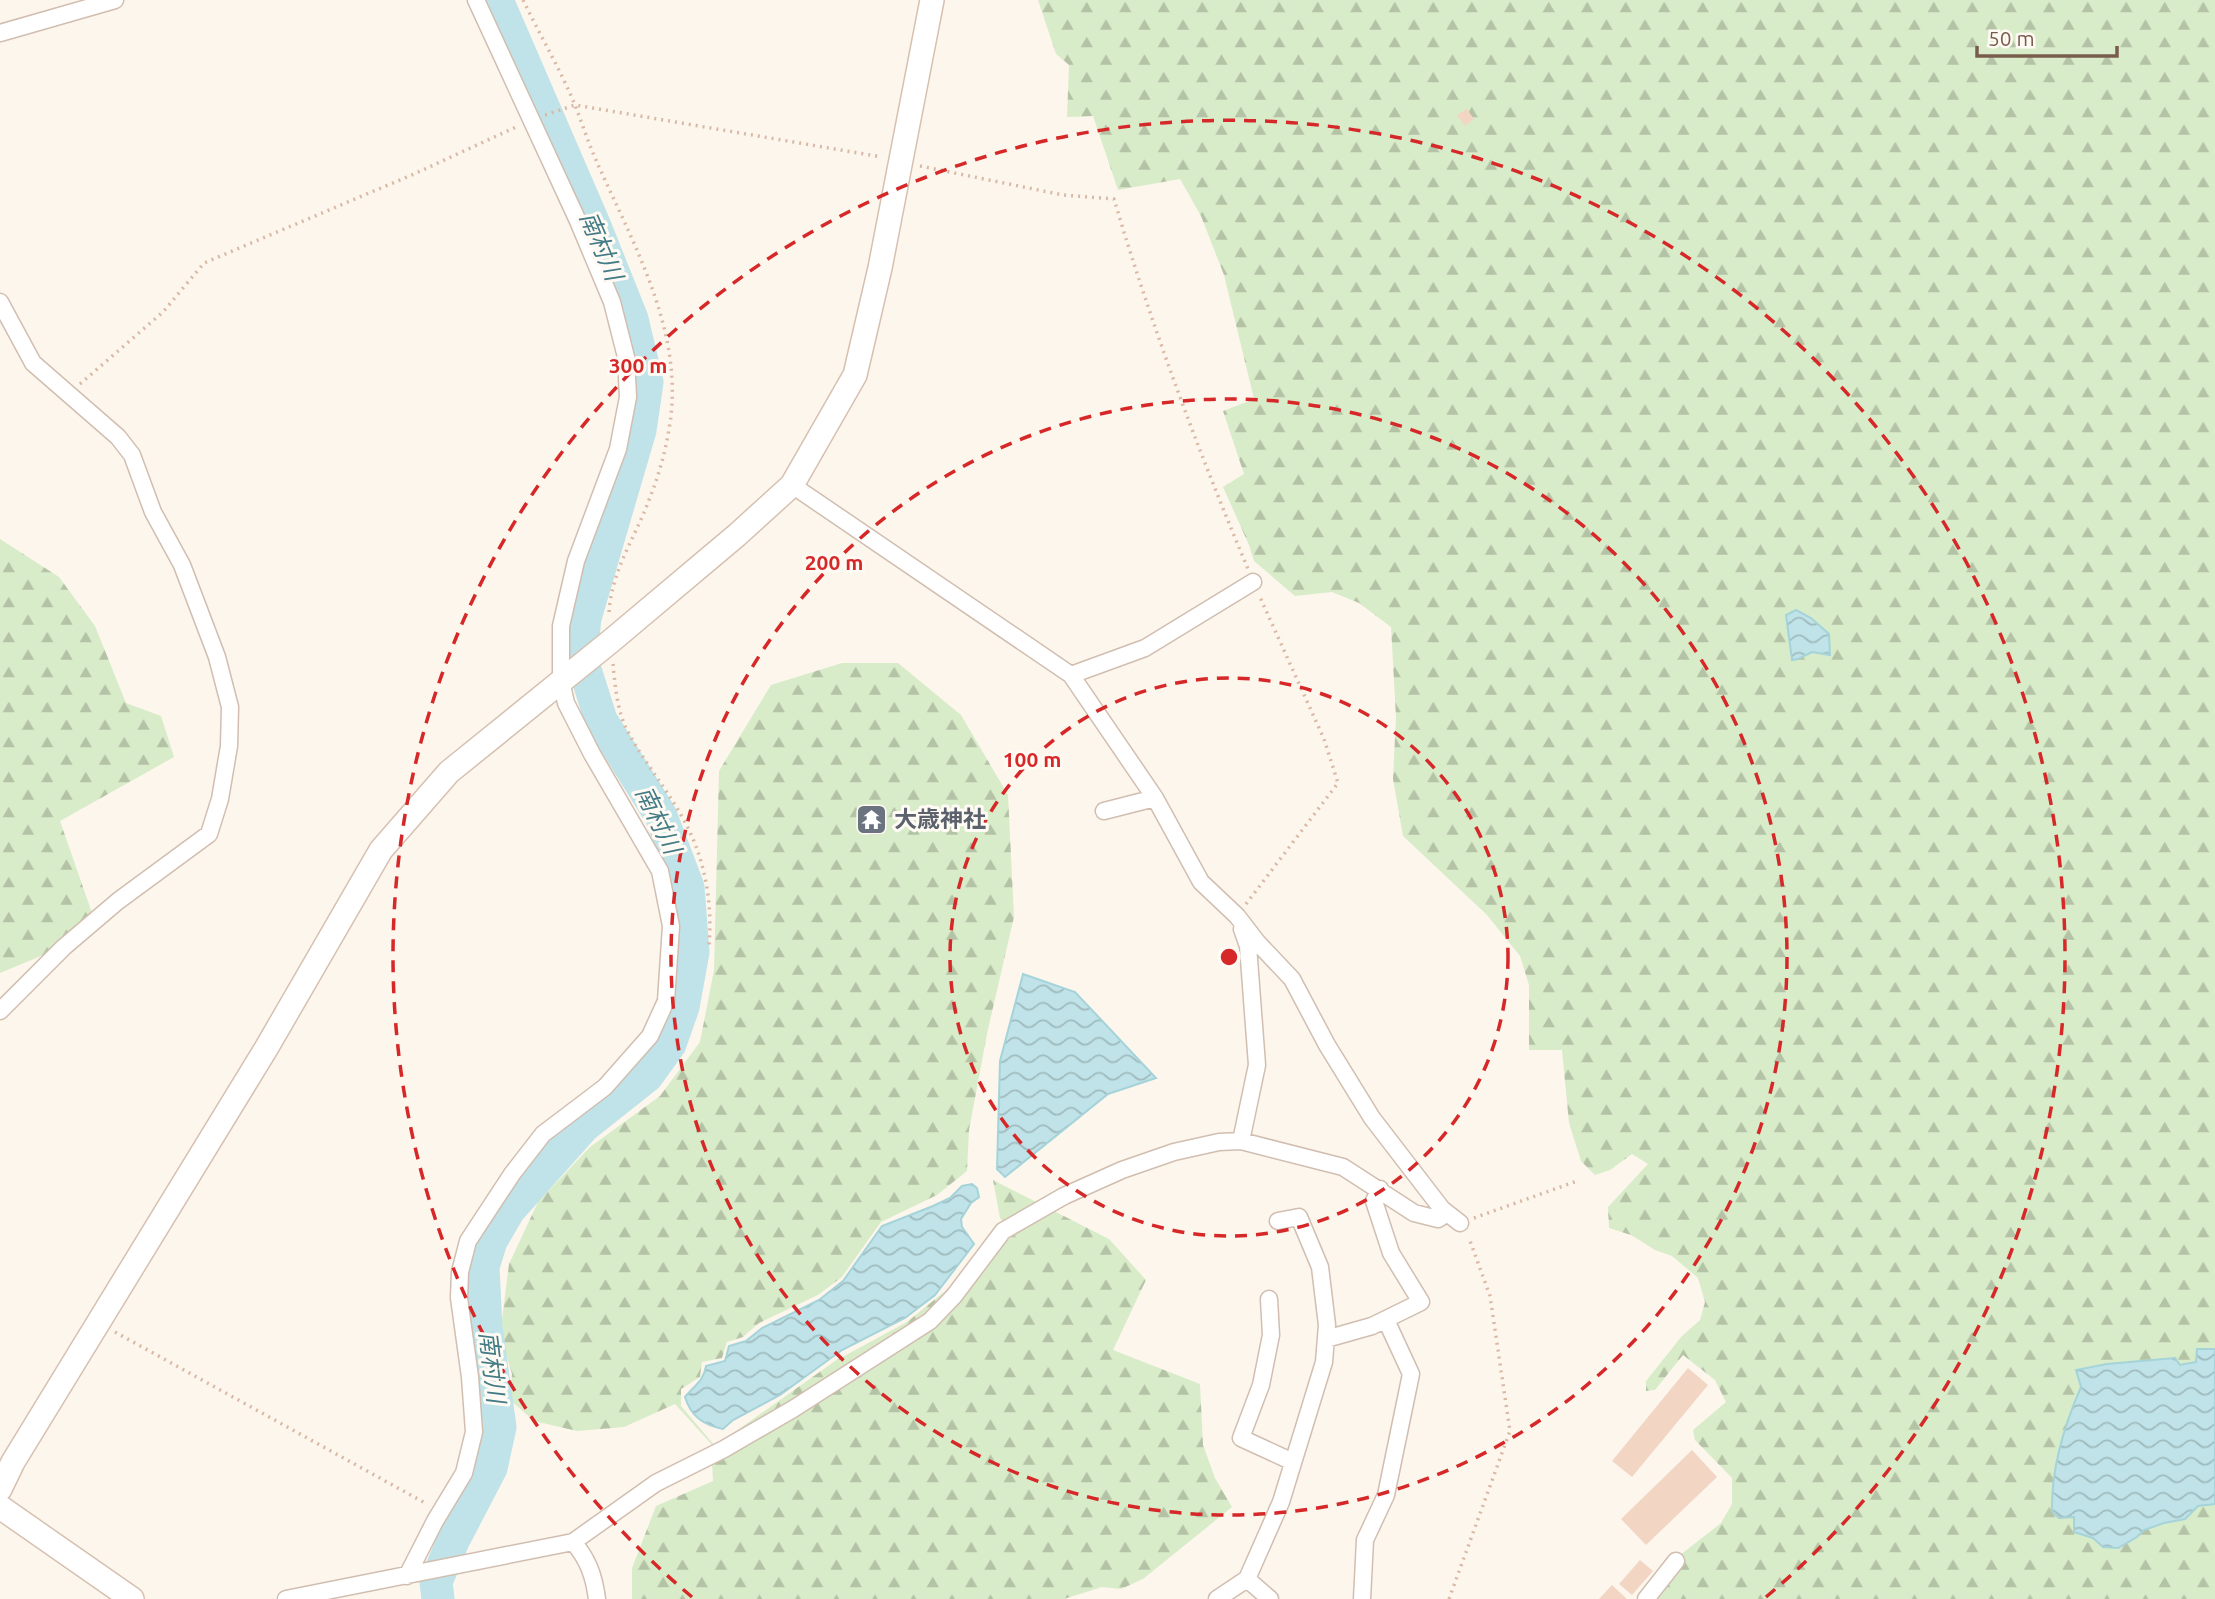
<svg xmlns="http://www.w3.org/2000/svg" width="2215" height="1599" font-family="Ubuntu,'Noto Sans JP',sans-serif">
	<defs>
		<pattern id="forest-firs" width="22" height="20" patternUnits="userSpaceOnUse" patternTransform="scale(1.75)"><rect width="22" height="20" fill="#d8ecc9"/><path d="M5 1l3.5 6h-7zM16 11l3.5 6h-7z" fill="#b4c2a5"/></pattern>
		<pattern id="water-waves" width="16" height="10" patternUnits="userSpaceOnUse" patternTransform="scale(1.75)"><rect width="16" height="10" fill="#bfe3e8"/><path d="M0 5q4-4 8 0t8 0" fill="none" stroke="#a0bbbe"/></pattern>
	</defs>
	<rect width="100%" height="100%" fill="#fdf6ec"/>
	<path fill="url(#forest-firs)" d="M1038,0H2215V1599H1639L1656,1574L1721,1523L1732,1504V1478L1695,1440L1693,1430L1726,1402L1715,1380L1683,1355L1655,1390L1646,1391V1381L1682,1336L1700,1320L1705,1302L1698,1278L1672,1256L1655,1250L1631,1235L1609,1228L1608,1207L1648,1164L1632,1154L1610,1170L1595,1175L1581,1161L1569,1123L1562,1050H1529V985L1520,956L1487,915L1403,836L1393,779L1396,717L1391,627L1359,603L1332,592L1295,596L1254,561L1249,545L1223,487L1244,474L1223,411L1254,399L1224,275L1201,216L1180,179L1118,190L1093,116L1067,117L1069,65L1056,54Z
		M0,539L59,577L95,626L126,703L161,716L174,757L60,821L92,913L53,951L0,973Z
		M842,663H898L961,715L1008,795L1014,917L988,1029L969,1130L967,1171L937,1195L881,1222L842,1277L818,1295L759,1323L743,1337L727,1342L722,1358L702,1362L700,1377L681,1389V1406L715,1446L835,1361L907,1322L1014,1235L1000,1218L993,1180L1109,1239L1146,1280L1113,1350L1200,1384L1203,1445L1215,1478L1232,1507L1143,1579L1121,1589L1102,1587L1064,1599H632V1568L656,1506L713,1481L712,1464L714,1447L675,1404L624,1427L577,1431L534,1421L509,1399L512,1374L500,1336L509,1264L538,1202L590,1147L660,1096L700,1042L714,970L719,771L771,685Z"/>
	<path fill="url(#water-waves)" stroke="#a5d3da" stroke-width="2" d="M1796,610L1811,618L1829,634L1830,655L1812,652L1798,659L1792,660L1786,615Z
		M1023,974L1075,992L1156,1078L1108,1094L1005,1177L997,1169L1000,1061Z
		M972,1184L977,1188L979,1197L971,1203L961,1219L962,1227L974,1244L935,1295L905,1318L842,1350L780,1395L733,1420L723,1429C704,1425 691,1417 685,1397C694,1386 704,1381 706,1366L725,1361L729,1346L746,1341L762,1328L819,1300L843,1281L882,1226L933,1206L950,1198L962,1186Z
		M2197,1349H2215V1504L2198,1506L2185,1519L2164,1523L2144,1530L2137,1537L2118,1548L2103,1547L2093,1538L2074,1532V1517L2059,1518L2052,1511C2051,1469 2064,1426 2081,1387L2076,1370L2107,1364L2175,1358L2180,1365L2196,1362Z"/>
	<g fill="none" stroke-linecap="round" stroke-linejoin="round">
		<path stroke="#bfe3e8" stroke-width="33" d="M438,1599L436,1582L453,1541L491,1468L500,1427L486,1327L483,1267L491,1241L509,1210L584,1126L647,1076L670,1044L683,1007L693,952L688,887L661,816L601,720L581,657L585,618L640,430L647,382L632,319L594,224L497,0"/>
	</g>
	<path fill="#f3d5c3" d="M1467,109L1474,119L1465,126L1457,115Z
		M1688,1368L1708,1385L1632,1477L1612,1461Z
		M1692,1450L1717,1477L1646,1545L1621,1519Z
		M1640,1560L1653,1571L1632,1595L1619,1584Z
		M1612,1585L1627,1599H1599Z"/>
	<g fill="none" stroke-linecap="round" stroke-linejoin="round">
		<defs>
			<path id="street" d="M0,33L115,0
				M0,302L33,363L118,437L132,455L153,512L182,565L217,657L230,707L229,746L220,799L209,834L118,901L64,947L0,1011
				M792,485L1071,675L1155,798L1201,882L1237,916L1257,942L1292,979L1327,1045L1372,1118L1442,1209L1460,1223
				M1071,675L1145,648L1253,582
				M1104,811L1155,798
				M1241,1141L1257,1065L1248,946L1242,929
				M1269,1299L1271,1335L1261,1385L1241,1438L1293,1462
				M1326,1339L1372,1326L1421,1302L1391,1253L1374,1201L1380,1189
				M573,1542C588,1559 594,1576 597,1599
				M407,1576L435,1521L464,1473L474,1432L470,1377L459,1298L460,1272L468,1241L512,1174L543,1134L605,1087L650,1036L666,1001L671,926L660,871L592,754L566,703L561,681V626L576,561L618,449L628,397L626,357L612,302L578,221L476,0
				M1247,1579L1270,1599
				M286,1599L573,1542L656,1483L724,1449L793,1409L930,1321L954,1296L1003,1231L1064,1196L1122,1170L1174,1152L1219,1142L1241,1141L1343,1167L1414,1213L1438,1219L1447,1213
				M1217,1599L1247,1579L1281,1502L1324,1362L1327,1325L1320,1267L1299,1217L1278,1221
				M1362,1599L1365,1540L1386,1495L1411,1374L1386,1320
				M1646,1599L1676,1561"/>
			<path id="secondary" d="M0,1489L13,1462L267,1047L381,850L449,772L611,641L737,535L792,485L855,375L880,268L932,0
				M0,1507L132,1599"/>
		</defs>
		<use href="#street" stroke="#d1beb0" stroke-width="19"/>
		<use href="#secondary" stroke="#d6c0b0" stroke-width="26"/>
		<path stroke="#d9b8a5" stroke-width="3.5" stroke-dasharray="2 5" stroke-linecap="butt" d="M523,0C540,35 560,69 575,105C582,123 588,142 596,160C632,242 684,330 670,423C666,450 659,475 649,500C635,538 610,573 609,615
			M545,115L575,105L882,157
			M920,166L1063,195L1114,199C1151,324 1197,448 1248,569
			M80,384L163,312L204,263L414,174L516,127
			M613,664C615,685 617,709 626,728C641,758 664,785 681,815C704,854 713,901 709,945
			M1246,904L1338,783L1324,739L1259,595
			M1474,1218L1577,1181
			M115,1332L427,1504
			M1449,1599L1510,1431L1490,1296L1469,1238"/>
		<use href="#street" stroke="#fff" stroke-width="16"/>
		<use href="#secondary" stroke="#fff" stroke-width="23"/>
	</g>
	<g fill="none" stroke="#d62828" stroke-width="3.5" stroke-dasharray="12 9">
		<circle cx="1229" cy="957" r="279"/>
		<circle cx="1229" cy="957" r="558"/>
		<path d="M692 1597A836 836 0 1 1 1766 1597"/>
	</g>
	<defs>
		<symbol id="temple-square" viewBox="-11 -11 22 22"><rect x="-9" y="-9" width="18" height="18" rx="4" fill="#6b7280" stroke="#fffaf3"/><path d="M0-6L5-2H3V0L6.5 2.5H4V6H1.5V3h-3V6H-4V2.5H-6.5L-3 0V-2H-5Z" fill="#fff"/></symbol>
	</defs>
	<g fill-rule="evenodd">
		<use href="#temple-square" x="854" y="802" width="35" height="35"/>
	</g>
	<g text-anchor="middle" stroke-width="6" stroke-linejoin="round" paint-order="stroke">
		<g font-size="23" font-weight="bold" fill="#5b616d" stroke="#fffaf3" text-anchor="start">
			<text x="894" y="827">大歳神社</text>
		</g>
		<g font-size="24" font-style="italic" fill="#437c86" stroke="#fffaf3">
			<text transform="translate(601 246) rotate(67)" y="8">南村川</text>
			<text transform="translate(658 820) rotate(64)" y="8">南村川</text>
			<text transform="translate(492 1367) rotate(83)" y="8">南村川</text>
		</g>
	</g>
	<circle cx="1229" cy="957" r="10" fill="#d62828" stroke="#fffaf3" stroke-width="3.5"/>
	<g font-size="21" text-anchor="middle" font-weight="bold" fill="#d62828" stroke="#fffaf3" stroke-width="6" stroke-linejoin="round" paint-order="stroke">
		<text x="638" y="373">300 m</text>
		<text x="834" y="570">200 m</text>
		<text x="1032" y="767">100 m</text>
	</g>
	<path d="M1977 46v10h140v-10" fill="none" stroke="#7a5c4d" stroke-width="3.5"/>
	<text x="1988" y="46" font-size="21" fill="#7a5c4d" stroke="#fffaf3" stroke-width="5" paint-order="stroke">50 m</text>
</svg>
